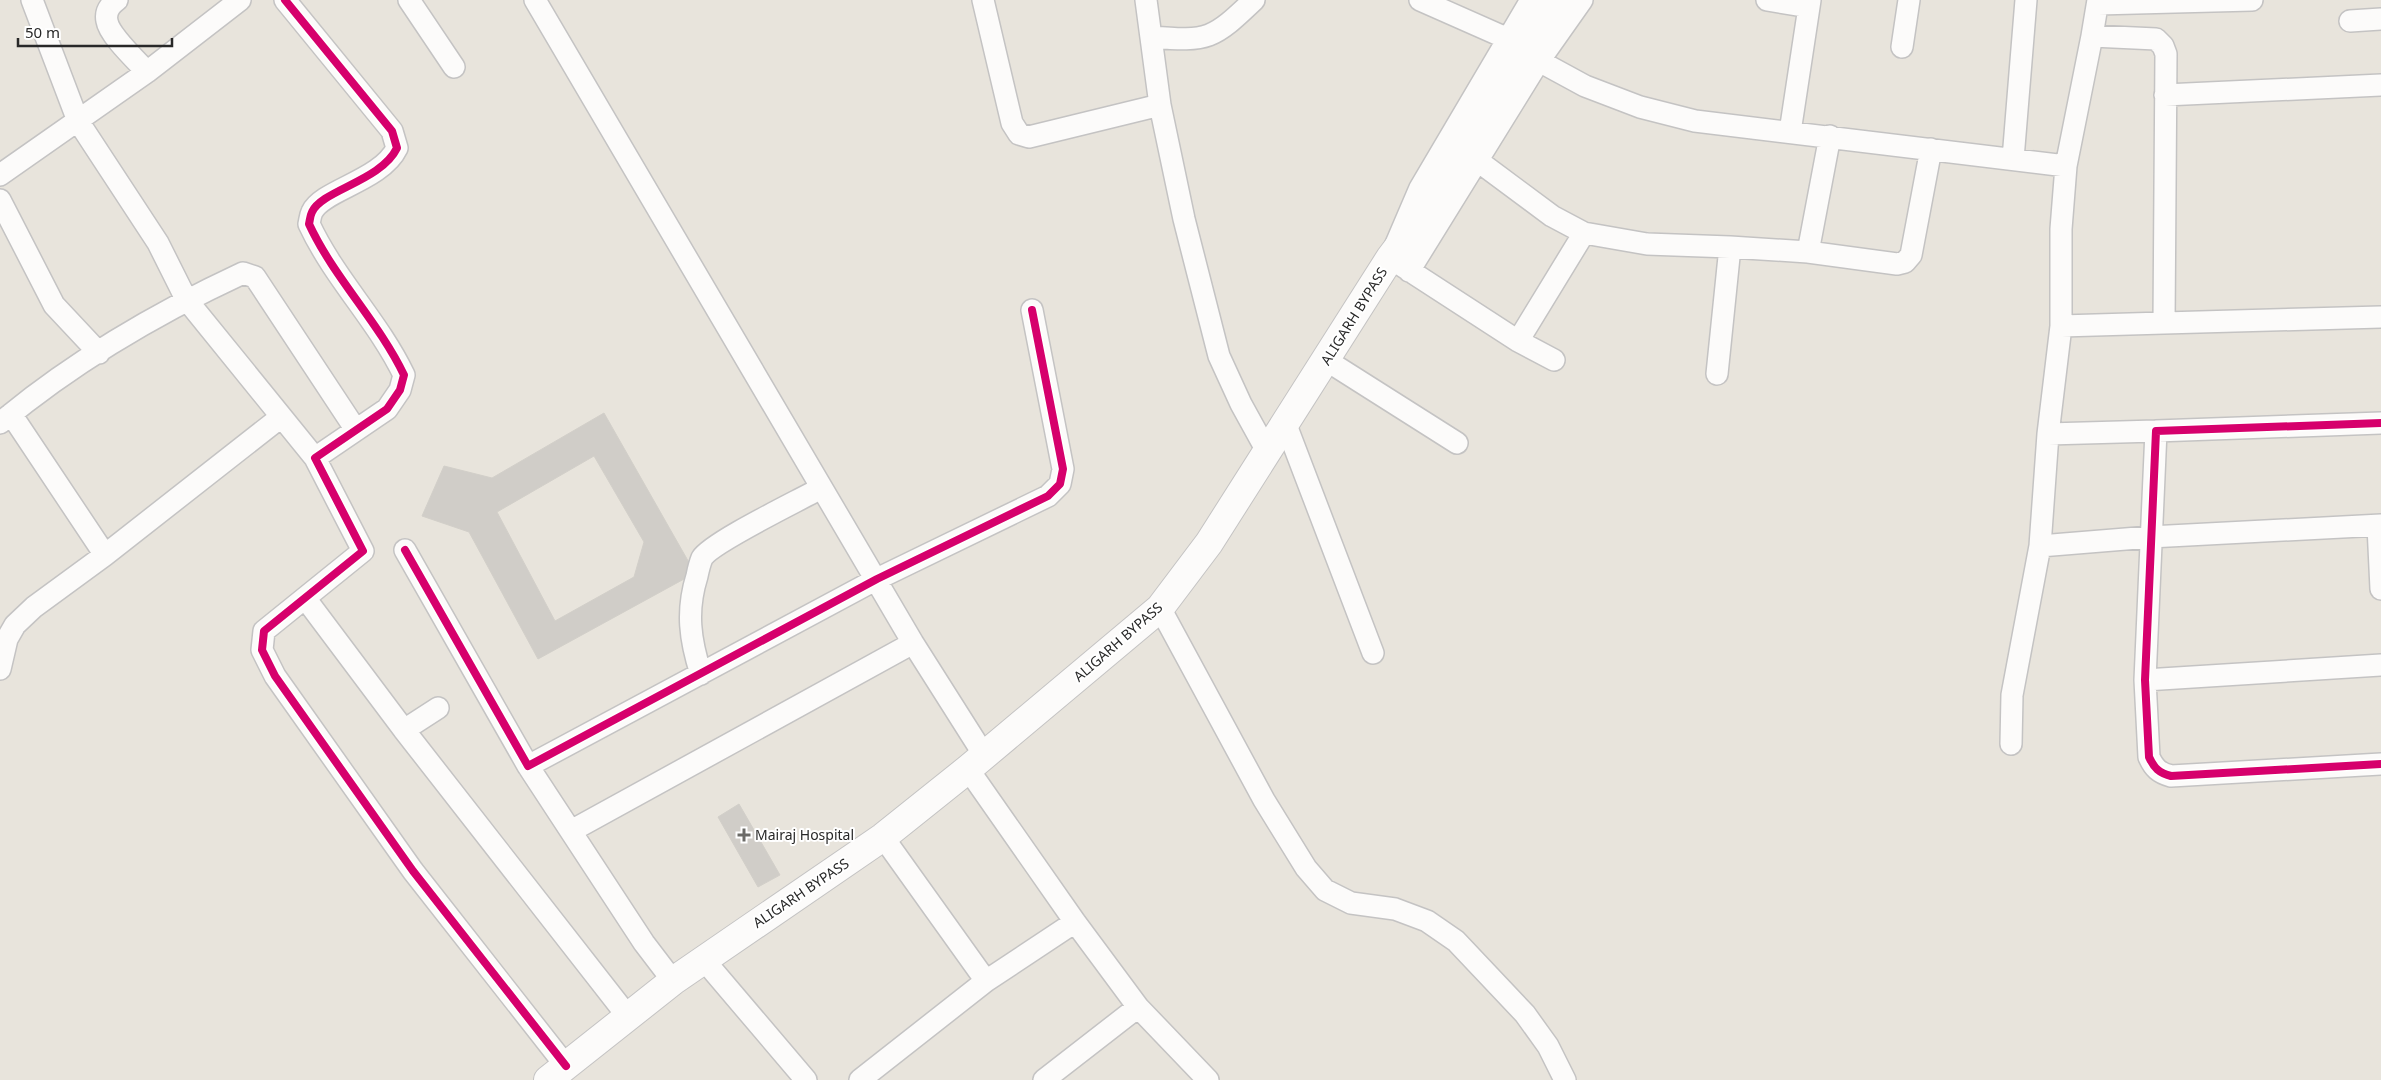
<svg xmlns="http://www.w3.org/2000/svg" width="2381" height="1080" font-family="'Noto Sans',sans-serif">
	<rect width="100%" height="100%" fill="#e8e4dc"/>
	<path fill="#d0cdc8" stroke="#d2cfc9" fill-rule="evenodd" d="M604,413L695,573L538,659L469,532L422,516L444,466L492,478ZM594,456L644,542L634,577L555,621L497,512Z
		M739,804L780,875L758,887L718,817Z"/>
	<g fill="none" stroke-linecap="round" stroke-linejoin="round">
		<defs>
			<path id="street" d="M32,0L78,121L158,243L186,299L315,458
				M117,0C110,5 105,12 107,21C109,35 137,61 147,72
				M285,0L392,131L397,148C381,181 322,190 312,212C310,216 310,220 309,224C334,278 378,321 404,375L400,390L387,409L315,458L363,551L264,631L262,650L275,676L413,871L566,1066
				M409,0L454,67
				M535,0L913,643L984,755
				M983,0L1012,123L1019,134L1029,137L1160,105
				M1146,0L1160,105L1184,219L1219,356L1241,404L1268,453
				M1420,0L1506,38
				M1531,0L1420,188L1390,258L1518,341L1554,360
				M1767,0L1809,7L1810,0
				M2098,0L2092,36L2156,39L2163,46L2166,54L2164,323L2061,326L2048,434L2156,431
				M2098,4L2252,0
				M2350,21L2381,19
				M1152,37C1209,42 1213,39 1254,0
				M1902,47L1909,0
				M1539,61L1585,86L1640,107L1695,121L2066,166L2061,229V326
				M2165,95L2381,85
				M1790,132L1809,7
				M2013,159L2026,0
				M1478,161L1552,216L1584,233L1647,244L1730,247L1717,374
				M2066,166L2092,36
				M0,175L147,72L240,0
				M0,200L54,305L99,353
				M1730,247L1808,252L1897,264L1905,262L1911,255L1931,149
				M1808,252L1830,136
				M1409,271L1539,61L1582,0
				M2164,323L2381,317
				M1518,341L1584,233
				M1326,360L1457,443
				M11,414L105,555
				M0,423C73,362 157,313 243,273L255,277L356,430
				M2381,423L2156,431L2145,680L2149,757C2154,768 2159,773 2171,776L2381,764
				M1286,425L1373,653
				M2378,526L2381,589
				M2040,546L2048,434
				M405,550L528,766L877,579L1048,496L1060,484L1063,469L1032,310
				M305,598L404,730
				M1160,608L1264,800L1306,868L1325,890L1351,903L1395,909L1427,921L1456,941L1525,1014L1548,1046L1565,1080
				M0,669L7,639L15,625L34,607L105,555L281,417
				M701,674C690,640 686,611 697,576C698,571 700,563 702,558C712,542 800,500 821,488
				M2145,680L2381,665
				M438,708L404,730L629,1018
				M2011,744L2012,695L2040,546L2150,537L2381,525
				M528,766L644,943L673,981
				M968,769L1075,922L1138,1007L1044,1080
				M571,831L913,643
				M883,837L986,981
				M704,960L806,1080
				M1138,1007L1208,1080
				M860,1080L986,981L1075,922"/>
			<path id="secondary" d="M548,1080L673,981L883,837L968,769L1160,608L1209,543L1390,258L1446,184L1556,0"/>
		</defs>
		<use href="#street" stroke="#c4c3c3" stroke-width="24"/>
		<use href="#secondary" stroke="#c4c3c3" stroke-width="30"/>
		<use href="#street" stroke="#fcfbfa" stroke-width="21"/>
		<use href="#secondary" stroke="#fcfbfa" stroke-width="28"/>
		<defs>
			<path id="cycleway" d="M285,0L392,131L397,148C381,181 322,190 312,212C310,216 310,220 309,224C334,278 378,321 404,375L400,390L387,409L315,458L363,551L264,631L262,650L275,676L413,871L566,1066
				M2381,423L2156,431L2145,680L2149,757C2154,768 2159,773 2171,776L2381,764
				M405,550L528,766L877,579L1048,496L1060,484L1063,469L1032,310"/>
		</defs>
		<use href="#cycleway" stroke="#fff" stroke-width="11"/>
		<use href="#cycleway" stroke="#d6006c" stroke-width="8"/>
	</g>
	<path fill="#6b6a67" stroke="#fff" stroke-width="2" d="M741.5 827.5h5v5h5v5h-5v5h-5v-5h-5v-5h5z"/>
	<g text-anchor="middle" stroke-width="4" stroke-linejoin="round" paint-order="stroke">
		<g font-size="14" fill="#282828" stroke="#fff">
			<text transform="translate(1354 316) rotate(-58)" y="5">ALIGARH BYPASS</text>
			<text transform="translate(1118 642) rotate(-41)" y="5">ALIGARH BYPASS</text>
			<text transform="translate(801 893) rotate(-34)" y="5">ALIGARH BYPASS</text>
		</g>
		<g font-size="14" fill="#282828" stroke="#fff" text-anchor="start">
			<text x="755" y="840">Mairaj Hospital</text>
		</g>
	</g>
	<path d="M18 38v8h154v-8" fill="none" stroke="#282828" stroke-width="2.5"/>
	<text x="25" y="38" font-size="15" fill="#282828" stroke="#ffffff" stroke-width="4" paint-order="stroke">50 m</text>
</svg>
